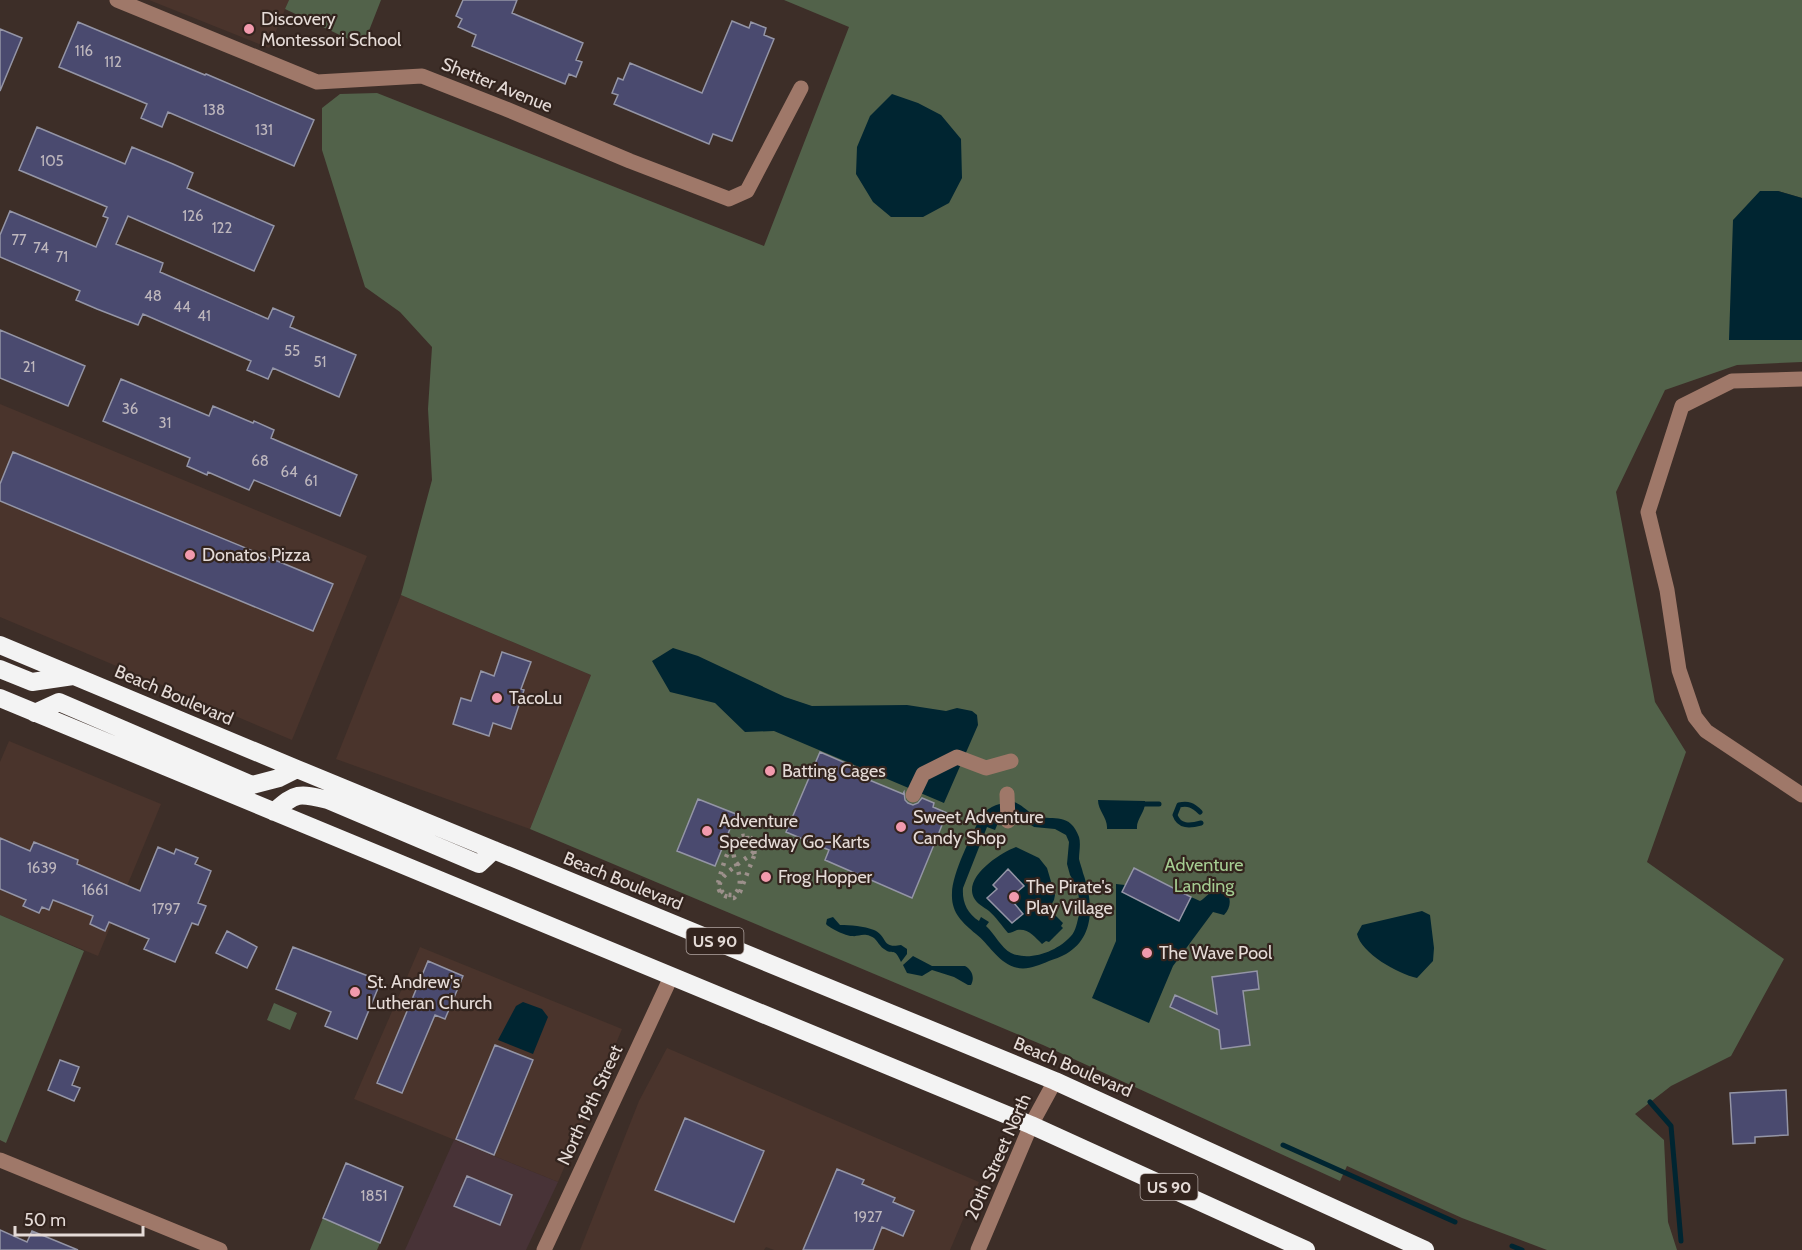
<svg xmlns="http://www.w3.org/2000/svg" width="1802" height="1250" font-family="Cabin,sans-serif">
	<rect width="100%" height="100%" fill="#3d2e28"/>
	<path fill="#4a342c" d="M149,0H289L269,48Z
		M0,404L367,556L292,740L0,617Z
		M401,595L591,675L530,829L336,759Z
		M9,741L161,804L98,956L0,915V762Z
		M420,947L622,1029L558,1182L354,1099Z
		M667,1048L979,1182L950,1250H774L766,1247L764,1250H580L639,1101Z"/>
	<path fill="#483337" d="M454,1140L558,1182L526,1250H405Z"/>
	<path fill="#52624a" d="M289,0H381L363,46L285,9Z
		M784,0H1802V198L1778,191L1730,340H1802V362L1737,365L1665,390L1616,492L1655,702L1686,752L1647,862L1784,959L1731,1056L1671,1086L1635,1114L1664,1140L1668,1222L1677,1250H1547L1462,1218L1347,1166L1340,1181L1043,1045L530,829L591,675L401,595L432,480L428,409L432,347L400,312L365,287L322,150V108L340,94L377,93L764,246L849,27Z
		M0,915L84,951L6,1143L0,1140Z
		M274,1003L297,1013L290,1030L267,1020Z
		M323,1218L380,1243L377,1250H310Z"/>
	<path fill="#002531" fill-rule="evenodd" d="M892,94L918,103L941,115L961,139L962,178L949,203L923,217H891L873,202L856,174L857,147L870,116Z
		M1760,191H1778L1802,198V340H1729L1733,220Z
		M673,648L698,656L785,697L812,706L907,705L946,711L957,708L972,711L977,715L978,725L944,803L774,731L745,732L715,703L670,692L652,661Z
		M1098,800L1145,801C1146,812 1136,819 1137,829H1107C1108,818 1098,811 1098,800Z
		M1014,802C1023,805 1028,813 1037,816C1054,821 1070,812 1079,837C1081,844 1079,852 1079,859C1080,864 1082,868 1083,873C1093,901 1096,937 1066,954C1061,957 1054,959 1049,961C1037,966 1026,971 1014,967C997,961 989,944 976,934C962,922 951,913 952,893C952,874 972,834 981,816C991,805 999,803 1014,802ZM1010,813L1016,815L1034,827L1055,829L1066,835L1069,842L1067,864L1070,875L1077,887L1080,904L1075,906L1074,914L1079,915C1077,922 1076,931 1071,936C1058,951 1030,962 1011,953C1001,948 995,934 986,926L989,922L981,917L979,921C967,913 962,902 963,888L987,827L995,830L1001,816Z
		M1016,847L1039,858L1047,868L1055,895L1054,900L1049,909L1063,923L1061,926L1063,928L1049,942L1046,941L1042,944C1035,937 1028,928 1017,930C1014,931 1011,933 1008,933C1002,926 996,917 989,911C984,907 977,904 974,898C963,877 1000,853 1016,847Z
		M1116,884L1125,885L1122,892L1179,921L1191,897L1200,901C1206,898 1210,890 1217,890C1232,890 1233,906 1224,915L1213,912L1173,966L1149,1023L1092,998L1116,941Z
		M1422,911L1430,915L1434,948L1433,961L1417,978C1398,974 1361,953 1357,934L1362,925Z
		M833,917L840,925C850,925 864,926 874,930C888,936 881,949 901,945L907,949V954L901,962C894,946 893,956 884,949C878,945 877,938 870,936C862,933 858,937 852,936C846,936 829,928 826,924L827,919Z
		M913,956L932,966H965C972,970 975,977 971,985H968L954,977L932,970L922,976L907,973L903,965Z
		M523,1002L542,1009L548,1017L533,1054L498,1040L516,1006Z"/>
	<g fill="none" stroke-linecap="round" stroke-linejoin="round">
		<path stroke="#002531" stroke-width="5" d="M1140,804H1159
			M1200,812C1193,805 1188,803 1179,805L1175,815C1179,827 1190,826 1201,823
			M1650,1102L1671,1126L1681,1241
			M1283,1145L1455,1222
			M1512,1246L1522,1250"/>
	</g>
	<path fill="#4a4a6f" stroke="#9495a6" stroke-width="1.5" d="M463,0H517L512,13L583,43L576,60L582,62L576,77L569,74L565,84L472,46L476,35L458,27L462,19L456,16Z
		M732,21L749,28L751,22L766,28L764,35L774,39L732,141L713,134L709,144L614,104L618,95L612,93L618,78L623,80L630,63L702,93Z
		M78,22L205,75L206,74L314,120L294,166L168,112L162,127L141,118L147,104L59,67Z
		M0,29L22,38L0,91Z
		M37,127L125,164L132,147L173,164L193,173L187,188L274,226L254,271L128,216L116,244L163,263L160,272L268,319L273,308L294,317L290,327L356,355L339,397L273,368L268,379L247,370L251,361L143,314L138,325L97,309L76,300L80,291L0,257V235L10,211L96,247L108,218L103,216L107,207L19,170Z
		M0,330L85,366L68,406L0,378Z
		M121,379L209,416L213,406L253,423L254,421L274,430L271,438L357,475L340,516L254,480L249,490L208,472L207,475L187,466L190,458L103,421Z
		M13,452L333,584L313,631L0,501V484Z
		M502,652L531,662L521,689L524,690L511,729L493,723L489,736L453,724L461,698L471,701L481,671L494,676Z
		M820,752L864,771L862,777L903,794L904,792L905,800L908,803L913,805L918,803L922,798L934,803L933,807L947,813L912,898L825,860L829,850L786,832Z
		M698,799L736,814L715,866L677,851Z
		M0,838L30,851L34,842L78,860L77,864L140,891L158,847L174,854L176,849L198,858L195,864L211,871L198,903L206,906L198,925L192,923L175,962L144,949L149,939L109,922L105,931L90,924L93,916L61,903L53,900L49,910L42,907L39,913L23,906L26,900L0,889Z
		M1134,868L1191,897L1179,921L1122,892Z
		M1008,869L1024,886L1010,898L1023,914L1012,923L987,898L997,889L993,885Z
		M227,931L257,947L247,968L216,953Z
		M293,947L381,981L357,1039L325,1026L331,1012L276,989Z
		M428,961L463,976L445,1019L435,1015L402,1093L377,1083Z
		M1257,971L1259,989L1243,991L1250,1045L1221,1049L1219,1030L1170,1007L1175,995L1217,1014L1212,977Z
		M495,1045L533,1060L494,1155L456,1139Z
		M60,1060L79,1067L72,1085L80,1088L74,1101L48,1090Z
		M1786,1090L1788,1135L1755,1137V1143L1733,1144L1730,1093Z
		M685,1118L764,1151L734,1222L655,1190Z
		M346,1163L403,1187L380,1243L323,1218Z
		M837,1169L864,1180L862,1184L895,1198L893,1202L914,1211L903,1236L882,1227L873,1250H803Z
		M467,1176L512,1195L500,1225L454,1206Z
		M0,1230L27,1242L32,1231L78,1250H0Z"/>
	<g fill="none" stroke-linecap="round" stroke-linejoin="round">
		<path stroke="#9f7869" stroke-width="15" d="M117,0L317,82L422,76L506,109L630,161L729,199L747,191L801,88
			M1802,379L1732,381L1682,406L1648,512L1667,590L1679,670L1695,717L1706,731L1802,795
			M1007,794L1008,821
			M913,795L923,774L957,757L986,768L1011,761
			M0,1160L220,1250
			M544,1250L671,977
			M978,1250L1031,1125L1055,1081"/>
		<path stroke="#f3f3f3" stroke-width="18" d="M0,645L297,769L1055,1081L1425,1250
			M0,669L32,682L73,676
			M0,698L1031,1125L1306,1250
			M35,713L59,702L252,785L279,778L297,769
			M274,812C296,792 299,793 328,800L479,864L494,850"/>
		<path stroke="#9c908b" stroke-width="4.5" stroke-dasharray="3 6" stroke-linecap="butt" d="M754,856L740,892L734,898C724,897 718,894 718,883C722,870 731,828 749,837C755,840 756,843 757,848C750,859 712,876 721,890C724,895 728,895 734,895C751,878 724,856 737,840L748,838C756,843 755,848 754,856"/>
	</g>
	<g fill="#f29aad" stroke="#33241e" stroke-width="2">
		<circle cx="249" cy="29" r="6"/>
		<circle cx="190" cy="555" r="6"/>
		<circle cx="497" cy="698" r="6"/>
		<circle cx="770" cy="771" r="6"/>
		<circle cx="901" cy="827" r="6"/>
		<circle cx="707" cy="831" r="6"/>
		<circle cx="766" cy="877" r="6"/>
		<circle cx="1014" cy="897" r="6"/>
		<circle cx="1147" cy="953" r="6"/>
		<circle cx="355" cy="992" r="6"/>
	</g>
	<g text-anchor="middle" stroke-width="4.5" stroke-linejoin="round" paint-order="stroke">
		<g font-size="15" fill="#beb7bd">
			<text x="84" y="56">116</text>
			<text x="113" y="67">112</text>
			<text x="214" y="115">138</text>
			<text x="264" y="135">131</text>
			<text x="52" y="166">105</text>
			<text x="193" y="221">126</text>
			<text x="222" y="233">122</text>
			<text x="19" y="245">77</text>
			<text x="41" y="253">74</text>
			<text x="62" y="262">71</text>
			<text x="153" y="301">48</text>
			<text x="182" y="312">44</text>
			<text x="204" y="321">41</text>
			<text x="292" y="356">55</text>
			<text x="320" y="367">51</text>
			<text x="29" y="372">21</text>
			<text x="130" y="414">36</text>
			<text x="165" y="428">31</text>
			<text x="260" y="466">68</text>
			<text x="289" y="477">64</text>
			<text x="311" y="486">61</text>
			<text x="42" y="873">1639</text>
			<text x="95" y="895">1661</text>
			<text x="166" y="914">1797</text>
			<text x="374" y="1201">1851</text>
			<text x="868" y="1222">1927</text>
		</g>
		<g fill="#33241e" stroke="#b0a4a0" stroke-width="1.5">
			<rect x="686.5" y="928" width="57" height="26" rx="4.5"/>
			<rect x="1140.5" y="1174" width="57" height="26" rx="4.5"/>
		</g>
		<g font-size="16" font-weight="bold" fill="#e5dbd7">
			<text x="715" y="947">US 90</text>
			<text x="1169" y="1193">US 90</text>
		</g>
		<g font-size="18" fill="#e5dbd7" stroke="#33241e" text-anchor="start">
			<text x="261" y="25">Discovery<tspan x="261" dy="21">Montessori School</tspan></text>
			<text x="202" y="561">Donatos Pizza</text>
			<text x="509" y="704">TacoLu</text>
			<text x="782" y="777">Batting Cages</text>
			<text x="913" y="823">Sweet Adventure<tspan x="913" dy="21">Candy Shop</tspan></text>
			<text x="719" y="827">Adventure<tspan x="719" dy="21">Speedway Go-Karts</tspan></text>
			<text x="778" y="883">Frog Hopper</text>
			<text x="1026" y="893">The Pirate's<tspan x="1026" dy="21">Play Village</tspan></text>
			<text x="1159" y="959">The Wave Pool</text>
			<text x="367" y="988">St. Andrew's<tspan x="367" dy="21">Lutheran Church</tspan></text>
		</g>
		<g font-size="18" fill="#e5dbd7" stroke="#33241e">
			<text transform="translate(497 85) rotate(22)" y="6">Shetter Avenue</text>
			<text transform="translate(174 695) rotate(23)" y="6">Beach Boulevard</text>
			<text transform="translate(623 881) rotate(22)" y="6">Beach Boulevard</text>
			<text transform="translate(1073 1067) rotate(23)" y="6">Beach Boulevard</text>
			<text transform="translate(590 1105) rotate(-65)" y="6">North 19th Street</text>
			<text transform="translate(998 1157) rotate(-66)" y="6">20th Street North</text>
		</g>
		<g font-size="18" fill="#a5cc91" stroke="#33241e">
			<text x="1204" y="871">Adventure<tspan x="1204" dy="21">Landing</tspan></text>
		</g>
	</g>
	<path d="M15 1226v9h128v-9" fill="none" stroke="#e5dbd7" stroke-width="3"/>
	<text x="24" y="1226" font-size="18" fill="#e5dbd7" stroke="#33241e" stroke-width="4.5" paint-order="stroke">50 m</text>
</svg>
